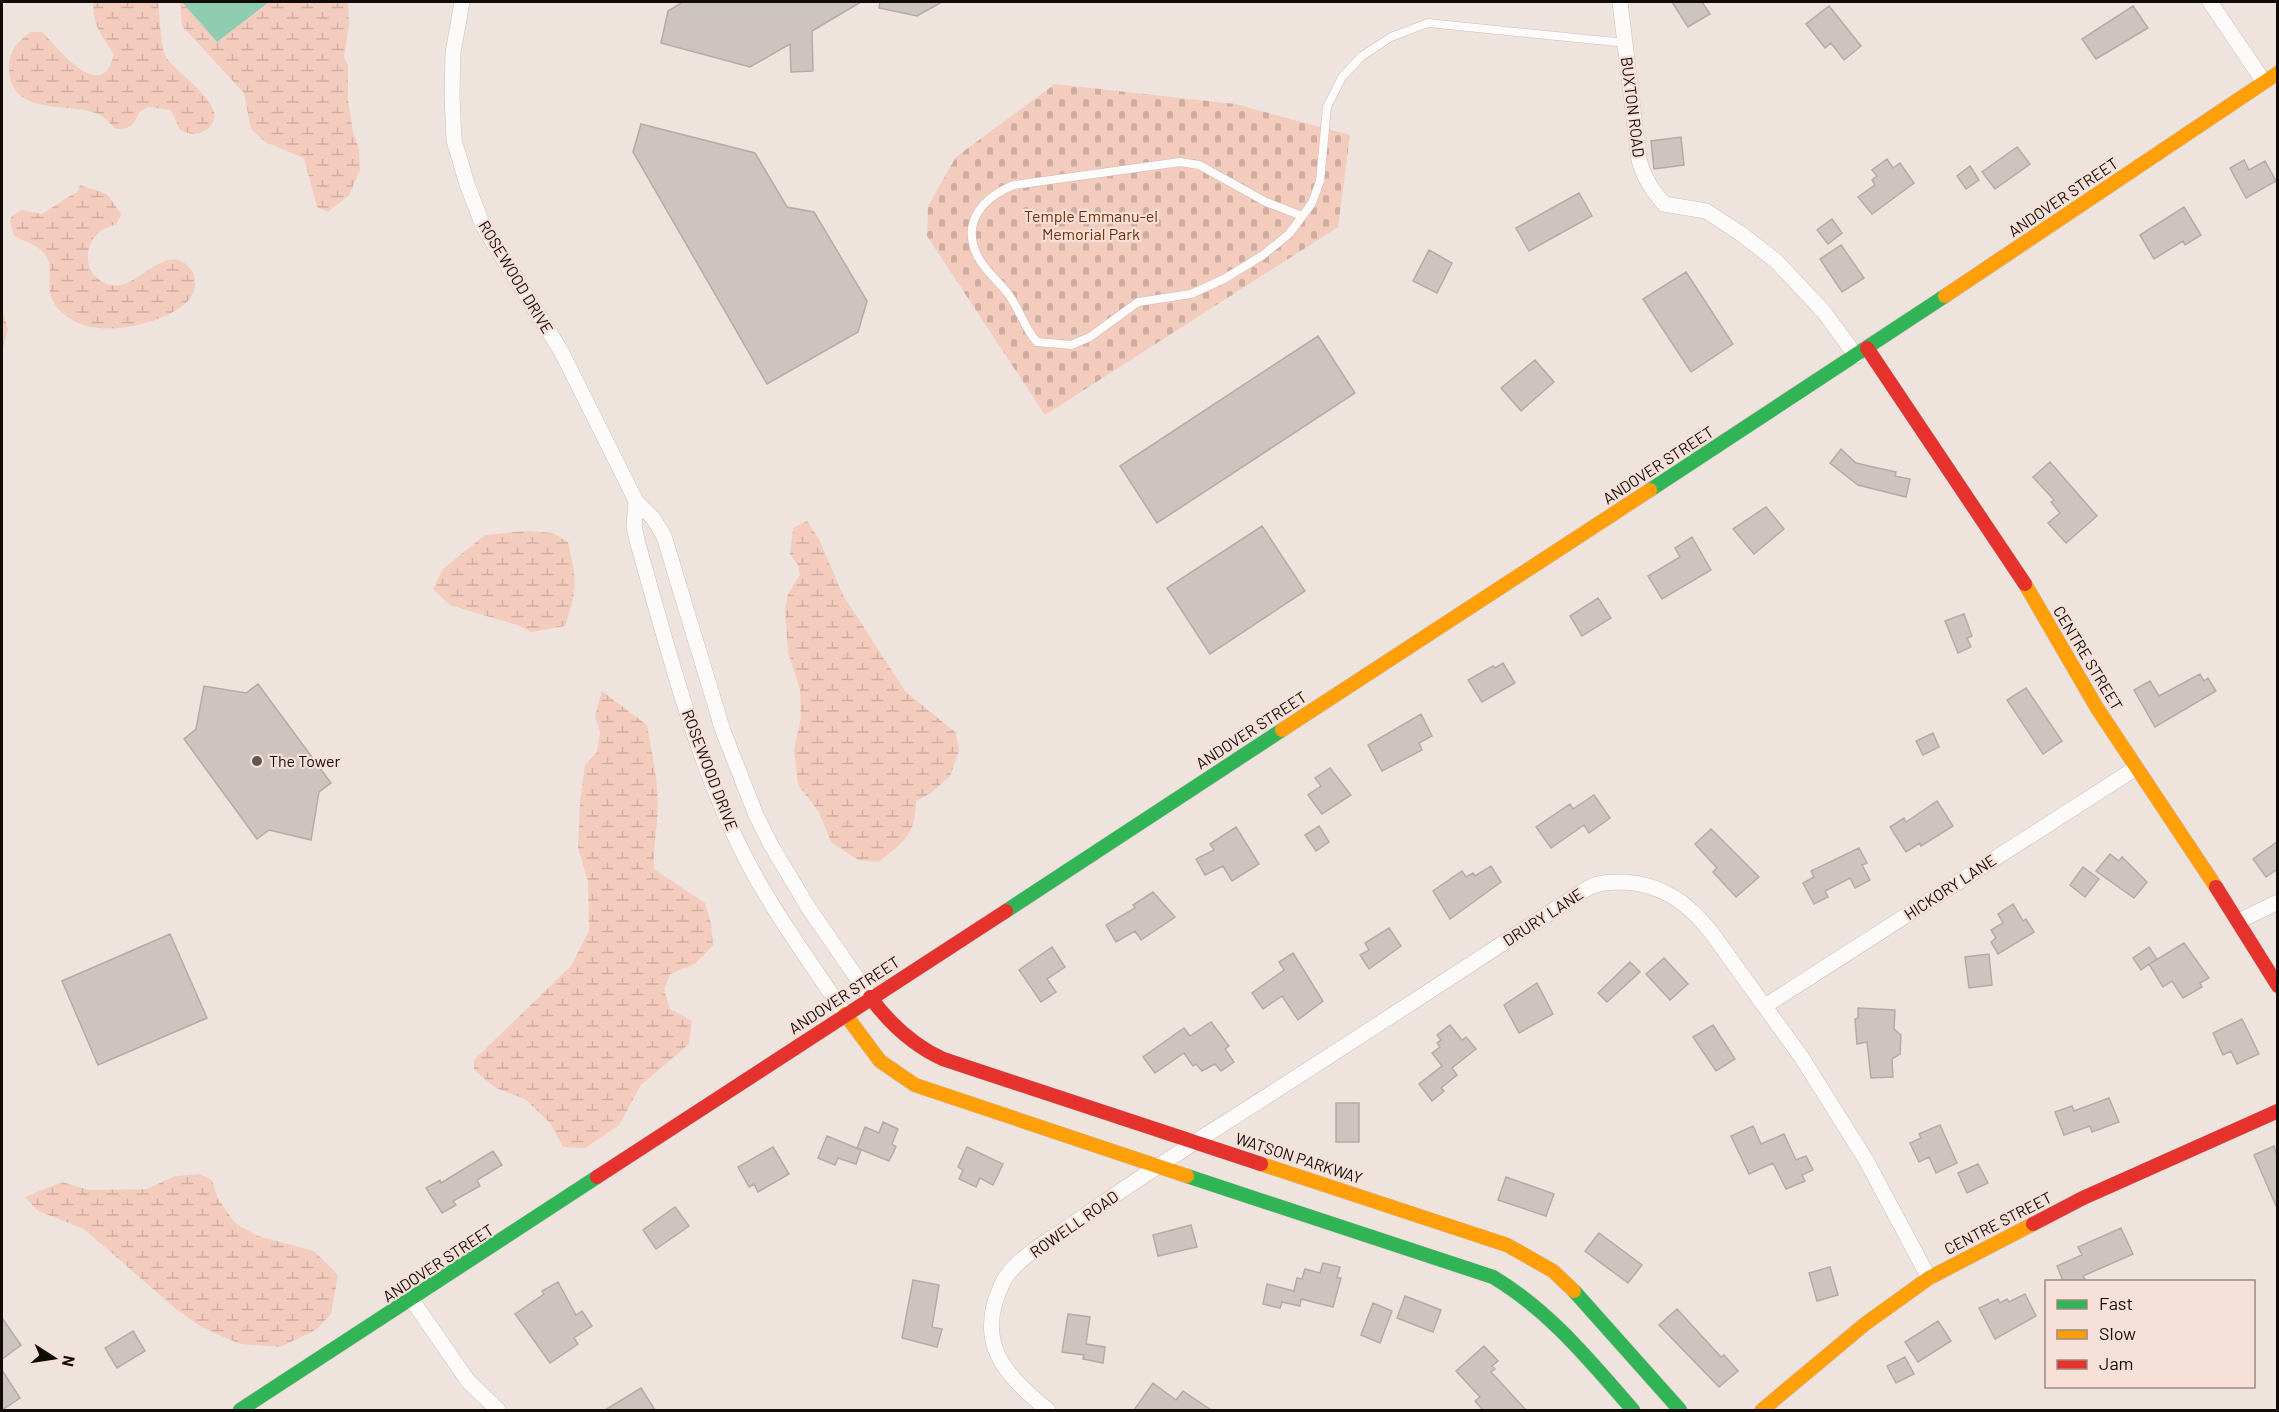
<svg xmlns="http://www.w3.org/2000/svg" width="2279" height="1412" font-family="Barlow,sans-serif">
	<defs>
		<pattern id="wetland-marsh" width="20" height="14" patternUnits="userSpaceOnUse" patternTransform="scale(1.5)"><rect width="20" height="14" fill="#f3ccbd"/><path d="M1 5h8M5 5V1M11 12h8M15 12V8" fill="none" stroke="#cfaea1"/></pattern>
		<pattern id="cemetery-stones" width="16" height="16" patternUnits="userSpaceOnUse" patternTransform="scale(1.5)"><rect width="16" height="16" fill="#f3ccbd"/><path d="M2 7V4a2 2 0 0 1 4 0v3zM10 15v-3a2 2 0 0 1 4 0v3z" fill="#cfaea1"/></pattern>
	</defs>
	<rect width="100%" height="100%" fill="#efe3de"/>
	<path fill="url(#wetland-marsh)" d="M94,2H158C160,16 160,45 166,57C174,73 242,112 202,132C194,136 187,133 180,130L171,110L149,107L139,112C135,125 130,129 116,129C111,125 105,117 98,114C69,101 11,118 9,69C8,52 18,41 31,32H42C59,49 101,105 114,55C104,38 90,22 94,2Z
		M180,2H348L349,24L344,57L348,65V100L353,132L359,149L360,170L349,195L328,212L317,207L304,158L265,142L251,129L244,93L182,26Z
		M80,185L107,194L121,214L116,225C83,229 76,277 111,285C137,291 165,241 189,267C193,271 195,277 195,283C195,289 193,295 189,300C166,324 103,338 74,321C30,295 63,272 42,251C35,244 23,241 14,236L10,222L12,216L21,210L42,214L78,191Z
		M2,309L8,329L2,350Z
		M807,521L819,539L843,595L905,691L956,733L959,751L950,776L931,793L916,801C915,836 905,840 879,862L858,860L831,842L819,812L798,785L794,749L801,718L800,689L788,652L785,609L788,594L800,575L798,565L790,554L793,528Z
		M526,531L553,533L568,542C577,581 578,588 565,626L531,632L517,625L450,605L433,589L443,569L485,535Z
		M602,691L647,725C652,753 658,780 658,808C657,829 653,848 654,869L705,903L711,924L713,945L695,964L670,974L664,990L670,1009L692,1021L689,1044L641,1085L619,1125L585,1148L563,1147L550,1123L525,1099L496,1088L474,1070V1060L571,966L589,931L588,881L578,848L580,803L585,765L597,752L600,732L595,716Z
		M200,1174L212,1180L218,1199L236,1224L258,1236L314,1251L338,1275L331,1314L316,1330L280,1347L240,1344L203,1328L176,1309L84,1229L38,1211L25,1197L62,1182L89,1190L147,1189L175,1176Z"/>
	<path fill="url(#cemetery-stones)" d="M1055,84L1235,104L1350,135L1338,227L1045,415L927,236L928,206L956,157Z"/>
	<path fill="#8ecdb0" d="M182,2H269L217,42Z"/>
	<path fill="#cdc4c0" stroke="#b4aba7" stroke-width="1.5" d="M683,2H861L812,31L813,71L791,72L790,44L750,67L661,43L668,11Z
		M880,2H942L917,16L879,8Z
		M1672,2H1702L1710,14L1688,27Z
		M1829,6L1861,46L1844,60L1831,43L1825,48L1806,24Z
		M2133,6L2148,28L2096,59L2082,39Z
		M641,124L755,153L787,207L814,212L867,301L858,332L767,384L633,152Z
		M1681,137L1684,165L1654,169L1651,141Z
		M2017,147L2030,164L1995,189L1982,172Z
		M1887,159L1893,168L1900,163L1914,183L1872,214L1858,197L1875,185L1872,180L1877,176L1872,170Z
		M2244,160L2249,170L2265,161L2276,181L2246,198L2230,168Z
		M1970,166L1979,180L1966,189L1957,176Z
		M1579,193L1592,216L1529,251L1516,228Z
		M2184,207L2201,235L2185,245L2183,241L2154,259L2140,235Z
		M1832,219L1842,233L1828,244L1817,230Z
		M1841,245L1864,278L1842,292L1820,259Z
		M1429,250L1452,263L1437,293L1413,281Z
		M1686,272L1733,344L1691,372L1643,299Z
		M1318,336L1355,393L1157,523L1120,466Z
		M1535,360L1554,382L1521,411L1501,388Z
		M1841,449L1856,463L1896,472L1895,476L1910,479L1906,497L1858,485L1830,463Z
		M2050,462L2097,516L2066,543L2048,523L2060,513L2051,502L2054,500L2033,477Z
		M1766,507L1784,529L1754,554L1733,529Z
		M1262,526L1305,591L1210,654L1167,588Z
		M1692,537L1711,570L1662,599L1648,576L1680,557L1675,548Z
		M1598,598L1611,618L1582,636L1570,616Z
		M1964,614L1972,636L1967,638L1971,647L1958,653L1945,621Z
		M1503,663L1515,683L1482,702L1468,680L1493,666L1495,668Z
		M2200,674L2204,681L2208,678L2216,691L2155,727L2134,690L2150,681L2159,696Z
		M258,684L331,783L319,792L311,840L269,830L257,839L184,739L196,729L204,686L246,693Z
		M2026,688L2062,741L2043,754L2007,700Z
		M1421,714L1432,736L1419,743L1422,750L1382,771L1368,745Z
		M1933,733L1939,747L1923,755L1916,741Z
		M1330,768L1351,795L1322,814L1308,795L1321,786L1315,778Z
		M1594,795L1610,818L1589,833L1584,825L1551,848L1536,827L1570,804L1573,809Z
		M1937,801L1953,826L1921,846L1920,843L1906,852L1890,827L1904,818L1906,822Z
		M1319,826L1329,842L1316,851L1305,835Z
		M1236,827L1259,864L1232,881L1223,866L1205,875L1196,859L1214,850L1210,844Z
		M1711,829L1759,877L1736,897L1713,872L1717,868L1695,844Z
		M2277,842V869L2266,877L2253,859Z
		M1859,848L1867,863L1862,865L1870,880L1855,888L1850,878L1825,891L1828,897L1814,904L1803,883L1814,877L1811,871Z
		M2110,854L2119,861L2122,857L2147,882L2134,898L2096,871Z
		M1491,866L1501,882L1450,919L1433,891L1462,871L1466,877L1473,873L1475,876Z
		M2083,867L2099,879L2085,897L2070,885Z
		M1153,892L1175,917L1141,940L1135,931L1116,942L1106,925L1135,908L1133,905Z
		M2013,904L2023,921L2026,919L2034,932L1998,954L1991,942L1996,938L1991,930L2003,923L1998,914Z
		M1389,928L1401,946L1369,969L1360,955L1369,950L1365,943Z
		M170,934L207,1018L98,1065L62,981Z
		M2184,943L2209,978L2200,983L2202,987L2183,998L2172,981L2163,987L2149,964L2141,970L2133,958L2149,947L2157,959L2151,963Z
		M1052,947L1065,967L1047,979L1056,992L1041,1002L1019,970Z
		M1293,953L1323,1001L1298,1020L1282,996L1263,1009L1252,993L1284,970L1279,962Z
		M1989,954L1992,985L1969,988L1965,957Z
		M1664,958L1688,984L1670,1000L1646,974Z
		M1630,962L1640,972L1607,1002L1598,993Z
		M1537,983L1553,1014L1519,1033L1504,1005Z
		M1858,1008L1895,1010L1894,1029L1901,1035L1900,1054L1892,1059L1893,1077L1871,1078L1867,1042L1857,1044L1855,1019L1858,1018Z
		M2242,1019L2259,1054L2237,1064L2231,1051L2223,1055L2213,1033Z
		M1211,1022L1229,1046L1225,1049L1234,1062L1221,1071L1215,1064L1202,1071L1196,1064L1193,1066L1184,1053L1155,1073L1143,1057L1184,1028L1190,1036Z
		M1450,1025L1462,1040L1466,1037L1476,1049L1452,1068L1457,1075L1441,1088L1444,1091L1432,1101L1419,1084L1442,1066L1432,1053L1440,1047L1437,1043L1441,1040L1437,1035Z
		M1713,1025L1735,1059L1716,1071L1693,1037Z
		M2109,1098L2119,1122L2092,1132L2090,1126L2064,1135L2055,1112L2072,1106L2074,1111Z
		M1336,1103H1359V1142H1336Z
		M883,1122L898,1129L892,1144L896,1147L889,1161L857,1148L865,1127L879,1133Z
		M1940,1125L1957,1163L1936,1173L1929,1157L1919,1162L1910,1143L1921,1138L1919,1134Z
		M1753,1126L1761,1144L1784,1134L1796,1160L1806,1156L1813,1170L1802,1175L1805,1181L1786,1189L1773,1163L1749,1174L1731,1136Z
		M827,1136L861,1150L856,1164L838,1158L835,1165L818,1158Z
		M2274,1146L2277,1156V1208L2254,1155Z
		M773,1147L789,1174L758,1192L754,1184L749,1187L738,1167Z
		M967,1147L1003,1164L993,1185L980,1178L976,1187L959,1179L963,1170L958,1167Z
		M493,1151L502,1165L477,1180L480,1186L453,1201L456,1205L442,1213L426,1188L440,1180L441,1183Z
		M1978,1164L1988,1183L1967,1193L1958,1173Z
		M1506,1177L1554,1194L1546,1216L1498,1200Z
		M675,1207L689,1226L656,1249L643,1230Z
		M1191,1225L1197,1247L1158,1256L1153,1235Z
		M2121,1228L2133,1254L2083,1276L2086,1281H2063L2057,1266L2082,1255L2078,1247Z
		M1599,1233L1642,1265L1628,1283L1585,1251Z
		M1323,1263L1340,1267L1337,1278H1341L1333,1307L1301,1299L1300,1306L1282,1302L1280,1308L1263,1304L1267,1284L1294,1291L1297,1278L1302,1279L1305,1269L1320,1273Z
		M1830,1267L1838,1295L1817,1301L1809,1273Z
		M913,1280L939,1285L932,1327L942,1329L937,1347L902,1338Z
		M558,1282L576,1315L582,1311L592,1326L574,1338L578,1344L550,1363L515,1314L544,1294L542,1291Z
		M2025,1294L2036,1316L1995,1339L1979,1308L1998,1299L2000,1303L2007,1299L2009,1302Z
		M1405,1296L1441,1310L1433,1332L1397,1318Z
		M1373,1303L1392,1311L1380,1343L1361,1335Z
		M1677,1309L1721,1357L1724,1355L1738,1371L1719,1387L1659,1325Z
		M1068,1314L1090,1317L1086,1344L1105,1347L1103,1363L1083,1359L1084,1355L1062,1352Z
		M2,1318L21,1345L2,1359Z
		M1938,1321L1951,1341L1918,1362L1905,1342Z
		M133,1331L145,1351L117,1368L105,1348Z
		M1484,1346L1498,1361L1492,1366L1495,1369L1491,1372L1526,1410H1483L1475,1401L1480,1397L1456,1371Z
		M1905,1357L1914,1374L1896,1383L1887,1366Z
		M2,1370L20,1398L2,1410Z
		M1153,1383L1176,1400L1183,1391L1211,1410H1134Z
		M641,1388L655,1410H605Z"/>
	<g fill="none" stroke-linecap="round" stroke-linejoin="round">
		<defs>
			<path id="lane" d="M1302,216L1266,202L1199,165L1180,162L1014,185C984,197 961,221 977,255C984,271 1002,283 1011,298C1021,313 1025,329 1037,342L1071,345L1090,337L1138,302L1191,294L1224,279L1263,255L1289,234L1312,203L1320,181L1327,107L1342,77L1362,56L1391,37L1428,23L1626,43"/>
			<path id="street" d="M462,2L453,53L452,95L454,140L467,184L483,226L561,351L636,501L653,518L664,536L723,731L756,815L771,845L808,907L870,997
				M1620,2L1639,160C1644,178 1652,190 1664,204L1706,211L1740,233L1776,261L1824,312L1856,356
				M2210,2L2264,82
				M636,501L634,526L638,544C668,649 695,759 745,857C773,912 811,963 845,1014
				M2239,921L2278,902
				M1765,1006L2136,768
				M412,1300L468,1381L498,1410
				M1048,1410C1005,1375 974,1343 1002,1284C1012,1261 1049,1240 1070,1226C1112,1196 1155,1168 1198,1140C1320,1063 1440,984 1560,906C1571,900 1581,891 1592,886C1602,882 1614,882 1625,882C1663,885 1687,902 1711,932L1802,1058L1866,1160L1929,1278"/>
			<path id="fast" d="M1650,490L1945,296
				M1006,911L1282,730
				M1187,1176L1493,1277C1550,1311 1590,1361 1633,1410
				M1574,1291L1680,1410
				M240,1410L597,1177"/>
			<path id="slow" d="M1945,296L2278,73
				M2025,584L2097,708L2216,887
				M1282,730L1650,490
				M845,1014L880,1061L915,1085L1187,1176
				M1261,1164L1507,1245L1553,1271L1574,1291
				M1762,1410L1865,1324L1929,1278L2033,1224"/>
			<path id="jam" d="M1867,348L2025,584
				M2216,887L2278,986
				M870,997C890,1024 912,1045 943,1059L1261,1164
				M597,1177L1006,911
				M2033,1224L2083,1198L2278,1111"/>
		</defs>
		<use href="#lane" stroke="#c9bfbc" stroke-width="9"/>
		<use href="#street" stroke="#c9bfbc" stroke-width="16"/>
		<use href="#fast" stroke="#c9bfbc" stroke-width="15"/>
		<use href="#slow" stroke="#c9bfbc" stroke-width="15"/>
		<use href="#jam" stroke="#c9bfbc" stroke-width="15"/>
		<use href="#lane" stroke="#fdfbfa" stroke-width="8"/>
		<use href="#street" stroke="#fdfbfa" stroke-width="15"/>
		<use href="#fast" stroke="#30b455" stroke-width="14"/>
		<use href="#slow" stroke="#ff9f0a" stroke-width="14"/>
		<use href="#jam" stroke="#e5322d" stroke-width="14"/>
	</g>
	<circle fill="#5f5753" stroke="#f6e0d7" stroke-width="2" cx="257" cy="761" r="6"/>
	<g text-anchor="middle" stroke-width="4.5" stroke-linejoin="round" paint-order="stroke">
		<g font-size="16" fill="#110b08" stroke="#f6e0d7">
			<text transform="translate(1633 107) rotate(83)" y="6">BUXTON ROAD</text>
			<text transform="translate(2063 197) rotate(-34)" y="6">ANDOVER STREET</text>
			<text transform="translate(516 277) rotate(59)" y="6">ROSEWOOD DRIVE</text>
			<text transform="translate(1658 465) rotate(-33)" y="6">ANDOVER STREET</text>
			<text transform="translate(2088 658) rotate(59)" y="6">CENTRE STREET</text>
			<text transform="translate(1251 730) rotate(-33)" y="6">ANDOVER STREET</text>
			<text transform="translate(710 770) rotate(69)" y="6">ROSEWOOD DRIVE</text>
			<text transform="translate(1950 887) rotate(-33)" y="6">HICKORY LANE</text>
			<text transform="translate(1543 917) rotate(-33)" y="6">DRURY LANE</text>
			<text transform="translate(844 995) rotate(-33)" y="6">ANDOVER STREET</text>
			<text transform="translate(1299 1158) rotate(18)" y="6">WATSON PARKWAY</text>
			<text transform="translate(1998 1223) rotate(-27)" y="6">CENTRE STREET</text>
			<text transform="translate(1074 1224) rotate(-35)" y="6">ROWELL ROAD</text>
			<text transform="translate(438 1263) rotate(-33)" y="6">ANDOVER STREET</text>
		</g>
		<g font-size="16" fill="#762e0a" stroke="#f6e0d7">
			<text x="1091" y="222">Temple Emmanu-el<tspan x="1091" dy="18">Memorial Park</tspan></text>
		</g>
		<g font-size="16" fill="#110b08" stroke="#f6e0d7" text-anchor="start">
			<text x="269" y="767">The Tower</text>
		</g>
	</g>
	<rect width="2279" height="1412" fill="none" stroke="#110b08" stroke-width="6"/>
	<rect x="2045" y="1280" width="210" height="108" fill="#f6e0d7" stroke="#9a8b84" stroke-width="1.5"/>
	<rect x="2057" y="1300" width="30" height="9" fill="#30b455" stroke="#9a8b84" stroke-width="1.5"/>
	<text x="2099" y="1310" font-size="18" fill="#110b08">Fast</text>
	<rect x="2057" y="1330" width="30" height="9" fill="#ff9f0a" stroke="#9a8b84" stroke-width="1.5"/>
	<text x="2099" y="1340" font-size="18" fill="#110b08">Slow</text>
	<rect x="2057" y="1360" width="30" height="9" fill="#e5322d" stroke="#9a8b84" stroke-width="1.5"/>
	<text x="2099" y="1370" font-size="18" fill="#110b08">Jam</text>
	<g transform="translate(54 1358) rotate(102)" stroke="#f6e0d7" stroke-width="4.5" paint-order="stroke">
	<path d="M0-4.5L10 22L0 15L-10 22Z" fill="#110b08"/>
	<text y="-9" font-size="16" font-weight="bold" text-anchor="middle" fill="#110b08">N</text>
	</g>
</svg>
